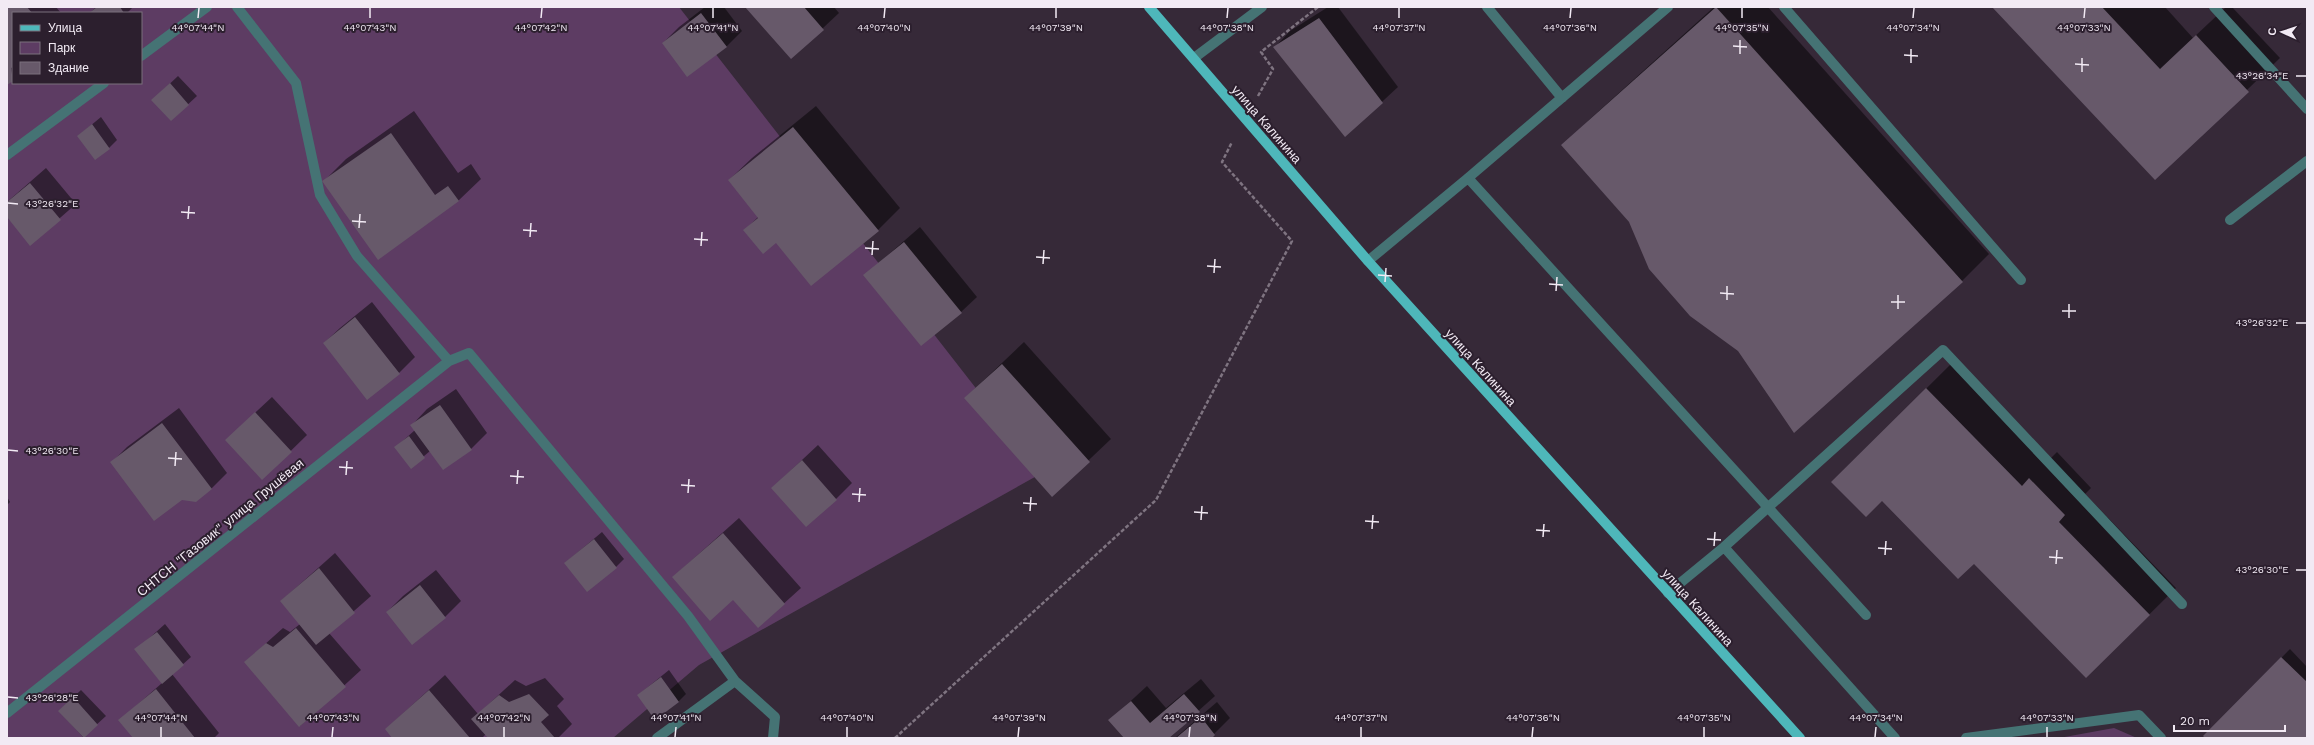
<svg xmlns="http://www.w3.org/2000/svg" width="2314" height="745" font-family="'Work Sans',sans-serif">
	<rect width="100%" height="100%" fill="#362938"/>
	<path fill="#5d3c63" fill-rule="evenodd" d="M7,7H679L1042,473L699,665L613,738H7ZM13,13H141V83H13Z
		M2114,728L2137,738H2059Z"/>
	<path fill="#0007" d="M7,7H56L61,13H13V80L7,83Z
		M96,7H133L127,13H90Z
		M705,7H724L742,31L726,47L663,43L679,27Z
		M747,7H834L839,13L791,58Z
		M1328,7H1338L1398,87L1345,136L1275,47L1290,31Z
		M1714,7H1768L1989,254L1962,281L1795,431L1739,350L1563,145L1590,119Z
		M1993,7H2165L2193,38L2226,7H2232L2280,58L2155,179Z
		M178,76L197,96L171,120L161,92Z
		M816,106L900,208L878,230H745L759,216L729,180L752,158Z
		M414,111L458,173L471,164L481,179L458,201L324,181L346,159Z
		M101,117L117,140L109,148L78,136Z
		M46,168L76,204L30,244L7,216V202Z
		M920,227L977,297L961,312L865,275Z
		M372,302L415,357L399,373L324,343L340,328Z
		M1024,342L1111,439L1052,495L965,398Z
		M1953,362L2049,460L2057,452L2091,488L2085,494L2176,588L2086,677L1974,562L1882,500L1832,482Z
		M456,389L487,433L471,449L443,469L430,451L411,467L396,447L415,430L412,425L427,409Z
		M272,397L307,435L262,479L242,425Z
		M179,408L227,473L211,489L181,499L112,462L127,447Z
		M818,445L852,483L836,499L772,488Z
		M7,497L10,502L7,505Z
		M739,518L801,588L758,627L733,599L673,577Z
		M602,532L624,559L616,567L565,563Z
		M335,553L371,596L329,633L361,670L300,726L245,662L283,628L290,632L300,624L281,601Z
		M436,570L461,601L445,617L387,612L403,596Z
		M165,624L191,657L172,674L219,733L214,738H134L120,720L162,683L136,650Z
		M2290,649L2307,667V738H2207L2205,736Z
		M669,670L686,694L678,702L638,695Z
		M445,675L478,714L515,680L526,686L545,678L564,699L557,706L572,724L558,738H490L486,734L482,738H394L386,729Z
		M1201,679L1215,696L1168,738H1125L1110,720L1147,686L1166,708Z
		M81,690L106,716L83,737L59,711Z
		M1217,702L1230,718L1210,738H1175Z"/>
	<path fill="#67596a" d="M7,7H27L32,13H13V67L11,68L13,81L7,85Z
		M97,7H120L124,13H89Z
		M745,7H804L824,30L791,59Z
		M1716,7L1963,282L1794,433L1738,351L1690,316L1649,269L1629,222L1561,145Z
		M1992,7H2102L2160,69L2196,35L2249,92L2155,180Z
		M701,13L727,47L687,77L662,43Z
		M1319,18L1383,103L1345,137L1273,47Z
		M170,83L189,105L171,121L151,100Z
		M92,124L110,149L95,160L77,136Z
		M793,127L879,231L811,286L776,243L763,254L743,230L758,218L728,180Z
		M391,133L435,195L448,186L459,201L378,260L322,181Z
		M30,183L61,220L30,246L7,217V202Z
		M904,242L962,313L921,346L863,275Z
		M355,317L400,374L367,400L323,343Z
		M1002,364L1090,462L1052,497L964,398Z
		M1926,388L2022,486L2029,478L2065,515L2059,522L2150,615L2086,678L1974,564L1958,579L1882,501L1866,517L1831,482Z
		M440,405L472,450L443,470L410,425Z
		M255,412L292,452L262,480L225,440Z
		M162,423L212,489L196,502L182,500L154,521L110,462Z
		M409,436L425,458L411,469L394,447Z
		M802,460L837,500L806,527L771,488Z
		M723,533L785,604L758,628L733,600L710,621L672,577Z
		M594,539L617,568L587,592L564,563Z
		M319,568L355,613L316,645L280,601Z
		M420,585L446,618L412,645L386,612Z
		M296,628L346,687L299,727L244,662L266,643L273,647Z
		M157,632L184,665L162,684L134,649Z
		M2281,657L2307,682V738H2205L2203,736Z
		M661,677L679,702L655,720L637,695Z
		M156,689L195,738H133L118,720Z
		M429,690L470,738H392L385,729Z
		M529,694L549,715L541,722L555,738H488L471,719L499,695L509,702Z
		M1184,694L1200,712L1169,738H1124L1108,720L1131,701L1150,723Z
		M73,697L98,725L84,738L58,711Z
		M1201,717L1215,735L1212,738H1176Z"/>
	<g fill="none" stroke-linecap="round" stroke-linejoin="round">
		<path stroke="#7f7481" stroke-width="2.5" stroke-dasharray="4 2" stroke-linecap="butt" d="M1258,96L1273,69L1261,52L1318,7
			M895,738L1156,500L1292,241L1222,162L1232,142"/>
		<path stroke="#457374" stroke-width="10" d="M1487,7L1562,98
			M1784,7L2021,280
			M2214,7L2307,109
			M1468,178L1866,615
			M2230,220L2307,161
			M1368,261L1468,178L1668,7
			M1724,547L1895,738
			M1668,593L1724,547L1943,350L2182,604
			M1966,738L2139,715L2161,738"/>
		<path stroke="#457374" stroke-width="10" d="M237,7L296,83L320,195L357,256L449,361L469,353L688,616L735,681L775,717L773,738
			M141,56L207,7
			M1194,58L1262,7
			M7,155L104,83
			M7,713L449,361
			M657,738L735,681"/>
		<path stroke="#4eb7ba" stroke-width="10" d="M1149,7L1368,261L1800,738"/>
	</g>
	<path fill="none" stroke="#f2eaf4" stroke-width="1.5" d="M198,18L199,8M370,18V8M541,18L542,8M713,18V8M884,18L885,8M1056,18V8M1227,18L1228,8M1399,18V8M1570,18L1571,8M1742,18V8M1913,18L1914,8M2084,18L2085,8M1733,46L1747,47M1740,54V40M1904,55L1918,56M1911,63V49M2075,64L2089,65M2082,72V58M2296,76H2306M8,203L18,204M181,212L195,213M188,219L189,206M352,221L366,222M359,228L360,214M523,230L537,231M530,237L531,223M694,239L708,240M701,246L702,232M865,248L879,249M872,255L873,241M1036,257L1050,258M1043,264L1044,250M1207,266L1221,267M1214,273L1215,259M1378,275L1392,276M1385,282L1386,268M1549,284L1563,285M1556,291L1557,277M1720,293L1734,294M1727,300V286M1891,302H1905M1898,309V295M2062,311H2076M2069,318V304M2296,323H2306M8,450L18,451M168,458L182,459M175,466L176,452M339,467L353,468M346,475L347,461M510,476L524,477M517,484L518,470M681,485L695,486M688,493L689,479M852,494L866,495M859,502L860,488M1023,503L1037,504M1030,511L1031,497M1194,512L1208,513M1201,520L1202,506M1365,521L1379,522M1372,529L1373,515M1536,530L1550,531M1543,537L1544,524M1707,539L1721,540M1714,546L1715,532M1878,548L1892,549M1885,555L1886,541M2049,557L2063,558M2056,564L2057,550M2296,570H2306M8,697L18,698M161,737V727M332,737L333,727M504,737V727M675,737L676,727M847,737V727M1018,737L1019,727M1189,737L1190,727M1361,737V727M1532,737L1533,727M1704,737V727M1875,737L1876,727M2047,737V727"/>
	<g text-anchor="middle" stroke-width="4" stroke-linejoin="round" paint-order="stroke">
		<g font-size="13" fill="#f2eaf4" stroke="#2c1f2e">
			<text transform="translate(1267 124) rotate(49)" y="5">улица Калинина</text>
			<text transform="translate(1481 367) rotate(48)" y="5">улица Калинина</text>
			<text transform="translate(220 527) rotate(-39)" y="5">СНТСН "Газовик" улица Грушёвая</text>
			<text transform="translate(1698 607) rotate(48)" y="5">улица Калинина</text>
		</g>
	</g>
	<g font-size="10" text-anchor="middle" fill="#f2eaf4" stroke="#2c1f2e" stroke-width="4" stroke-linejoin="round" paint-order="stroke">
		<text x="198" y="31">44°07'44"N</text>
		<text x="370" y="31">44°07'43"N</text>
		<text x="541" y="31">44°07'42"N</text>
		<text x="713" y="31">44°07'41"N</text>
		<text x="884" y="31">44°07'40"N</text>
		<text x="1056" y="31">44°07'39"N</text>
		<text x="1227" y="31">44°07'38"N</text>
		<text x="1399" y="31">44°07'37"N</text>
		<text x="1570" y="31">44°07'36"N</text>
		<text x="1742" y="31">44°07'35"N</text>
		<text x="1913" y="31">44°07'34"N</text>
		<text x="2084" y="31">44°07'33"N</text>
		<text x="2262" y="79">43°26'34"E</text>
		<text x="52" y="207">43°26'32"E</text>
		<text x="2262" y="326">43°26'32"E</text>
		<text x="52" y="454">43°26'30"E</text>
		<text x="2262" y="573">43°26'30"E</text>
		<text x="52" y="701">43°26'28"E</text>
		<text x="161" y="721">44°07'44"N</text>
		<text x="333" y="721">44°07'43"N</text>
		<text x="504" y="721">44°07'42"N</text>
		<text x="676" y="721">44°07'41"N</text>
		<text x="847" y="721">44°07'40"N</text>
		<text x="1019" y="721">44°07'39"N</text>
		<text x="1190" y="721">44°07'38"N</text>
		<text x="1361" y="721">44°07'37"N</text>
		<text x="1533" y="721">44°07'36"N</text>
		<text x="1704" y="721">44°07'35"N</text>
		<text x="1876" y="721">44°07'34"N</text>
		<text x="2047" y="721">44°07'33"N</text>
	</g>
	<rect width="2314" height="745" fill="none" stroke="#f2eaf4" stroke-width="16"/>
	<rect x="12" y="12" width="130" height="72" fill="#2c1f2e" stroke="#7b707d"/>
	<rect x="20" y="25" width="20" height="6" fill="#4eb7ba" stroke="#7b707d"/>
	<text x="48" y="32" font-size="12" fill="#f2eaf4">Улица</text>
	<rect x="20" y="42" width="20" height="12" fill="#5d3c63" stroke="#7b707d"/>
	<text x="48" y="52" font-size="12" fill="#f2eaf4">Парк</text>
	<rect x="20" y="62" width="20" height="12" fill="#67596a" stroke="#7b707d"/>
	<text x="48" y="72" font-size="12" fill="#f2eaf4">Здание</text>
	<g transform="translate(2282 32) rotate(273)" stroke="#2c1f2e" stroke-width="3" paint-order="stroke">
	<path d="M0-3L7 15L0 10L-7 15Z" fill="#f2eaf4"/>
	<text y="-6" font-size="11" font-weight="bold" text-anchor="middle" fill="#f2eaf4">С</text>
	</g>
	<path d="M2174 725v6h111v-6" fill="none" stroke="#f2eaf4" stroke-width="2"/>
	<text x="2180" y="725" font-size="12" fill="#f2eaf4" stroke="#2c1f2e" stroke-width="3" paint-order="stroke">20 m</text>
</svg>
